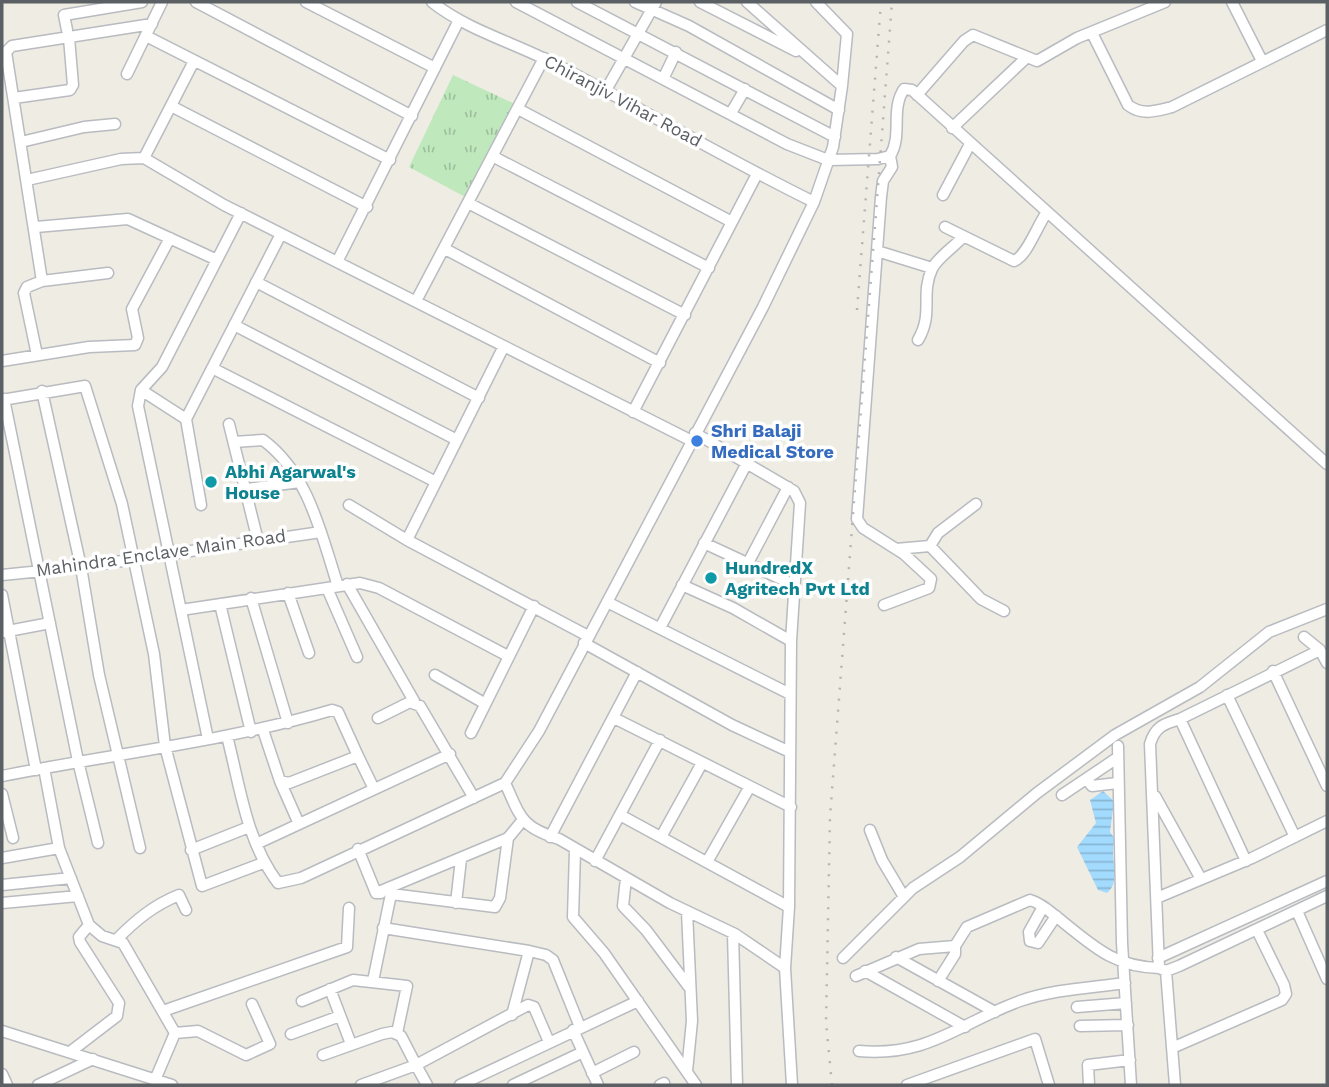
<svg xmlns="http://www.w3.org/2000/svg" width="1329" height="1087" font-family="'Work Sans',sans-serif">
	<defs>
		<pattern id="park-tufts" width="24" height="20" patternUnits="userSpaceOnUse" patternTransform="scale(1.75)"><rect width="24" height="20" fill="#bfe9bd"/><path d="M3 7l-1-3M5 7V3M7 7l1-3M15 17l-1-3M17 17v-4M19 17l1-3" fill="none" stroke="#9ec09d"/></pattern>
		<pattern id="water-rules" width="6" height="5" patternUnits="userSpaceOnUse" patternTransform="scale(1.75)"><rect width="6" height="5" fill="#a3dbff"/><path d="M0 2.5h6" fill="none" stroke="#88b5d2"/></pattern>
	</defs>
	<rect width="100%" height="100%" fill="#efece3"/>
	<path fill="url(#park-tufts)" d="M453,75L515,104L469,199L409,167Z"/>
	<path fill="url(#water-rules)" d="M1103,791L1114,801L1110,832L1115,839C1108,857 1123,880 1107,893L1098,890L1077,847L1096,823L1090,800Z"/>
	<g fill="none" stroke-linecap="round" stroke-linejoin="round">
		<defs>
			<path id="minor" d="M196,2L412,116
				M306,2L435,68
				M432,2C467,30 515,43 555,64C642,109 726,159 814,202
				M516,2L787,144L828,160L878,159L890,156C903,135 890,110 904,89L912,90L1327,464
				M577,2L835,137
				M635,2L689,26L839,110
				M700,2L796,51
				M816,2L847,34L842,86
				M1232,2L1262,61
				M67,30L64,15L142,2
				M1092,33L1128,105C1142,116 1156,111 1172,107L1327,30
				M146,36L390,160
				M194,61L144,158L224,205L692,441
				M127,74L162,2
				M664,77L676,52
				M606,90L656,2
				M917,95L964,41L973,35L1037,61L1077,38L1165,2
				M14,98L70,90L73,85L69,38
				M171,106L367,207
				M518,109L732,222
				M731,113L745,89
				M952,128L1026,58
				M21,142L84,127L115,124
				M494,157L709,268
				M27,180L121,159L144,158
				M943,195L970,144
				M470,204L685,315
				M36,227L128,219L215,259
				M945,227L1014,261C1027,256 1037,226 1047,212
				M445,249L660,363
				M877,251L932,268
				M337,262L459,20
				M108,273L42,281L6,52L12,46L152,24
				M256,282L479,398
				M416,301L544,58
				M234,325L457,440
				M918,340C934,313 920,295 932,269C937,258 954,247 963,237
				M37,355L24,293L27,287L42,281
				M2,361L89,347L135,345L138,338L132,309L170,238
				M212,368L436,482
				M141,390L186,419
				M42,391L81,567L99,675L140,848
				M4,399L78,761L98,843
				M2,400L85,386L122,504L154,654L165,746L202,886L263,863
				M633,412L757,174
				M229,424L258,541
				M695,433L794,491L800,503L791,641L789,907L785,968L792,1085
				M234,442L263,440C309,474 321,534 338,586
				M247,489L300,482
				M201,505L186,419L281,234
				M349,505L407,540L588,636
				M407,540L503,348
				M704,543L794,585
				M930,546L938,533L976,504
				M896,549L930,546L981,599L1004,611
				M748,563L788,487
				M2,575L81,567L321,532
				M347,584L414,701
				M682,585L733,608L791,641
				M327,588L357,657
				M288,593L309,653
				M2,595L36,770
				M251,598L288,723
				M607,602L790,694
				M220,604L251,732
				M884,605L929,588L931,579L904,554L863,528L857,519L881,197L883,181L892,167L890,156
				M181,610L360,583L379,588L508,656
				M660,628L748,461
				M3,632L50,623
				M1304,637L1320,650
				M584,643L732,725L790,752
				M1327,663L1320,650L1180,719C1163,724 1155,727 1150,744L1159,968L1166,971L1179,966L1327,896
				M1273,671L1327,786
				M435,675L484,703
				M1227,695L1295,837
				M378,718L410,702L420,706L474,798
				M614,718L791,807
				M1180,719L1246,861
				M263,730L280,781L289,783L358,756L374,789
				M471,733L534,606
				M227,736C240,786 246,841 278,883L301,878L505,783L539,731L763,307L814,202L833,147L842,86L747,2
				M208,739L138,406L141,390L162,367L241,213
				M1118,746L1122,943L1131,1085
				M44,768L59,848L89,925L102,936L123,943L175,1033L155,1080
				M2,776C112,754 224,742 332,710L338,712L358,756
				M1086,779L1092,786L1117,783
				M280,781L299,824
				M505,783C521,818 521,827 559,839L670,903L735,934L785,968
				M2,794L13,838
				M1062,795L1117,758
				M1155,796L1201,879
				M620,815L789,907
				M870,830L882,860L904,897
				M550,837L637,672
				M661,837L702,763
				M256,844L450,754
				M358,849L376,893H381
				M191,850L249,827
				M575,851L573,917L604,953L696,1085
				M2,858L59,848
				M595,861L660,740
				M707,862L749,788
				M626,878L623,906L646,930L689,987
				M2,885L71,878
				M376,893L508,838L522,821
				M1159,897L1252,858L1327,821
				M2,903L78,896
				M456,903L461,859
				M1043,907L1029,932L1030,941L1038,943L1056,916
				M687,911L692,1021L687,1071
				M1297,911L1327,979
				M383,928L529,951L512,1015
				M733,933L737,1085
				M117,939C136,920 154,905 179,895L186,910
				M529,951L546,955L553,960L580,1027
				M896,957L995,1012
				M843,958L913,888L960,857L1037,793L1115,735L1200,687L1269,632L1327,609
				M1158,958L1327,881
				M865,971L965,1027
				M1166,971L1175,1085
				M856,976L919,949L955,946L967,927L1030,900C1041,903 1049,911 1058,918C1092,945 1113,967 1159,968
				M373,981L391,894L495,907L500,898L508,838
				M938,981L955,954V946
				M330,989L351,1044
				M302,1001L353,980L407,986L397,1033
				M1077,1007L1126,1003
				M163,1011L347,947L349,908
				M1080,1026L1128,1025
				M573,1030L598,1085
				M2,1031L172,1085
				M175,1033L198,1031L246,1055L270,1044L252,1004
				M291,1034L340,1016
				M1172,1048L1282,1000L1286,994L1284,985L1257,930
				M859,1051C929,1057 959,1023 1020,1001C1054,989 1090,988 1125,983
				M70,1052L117,1016L119,1003L80,942L79,937L89,925
				M323,1055L382,1034L392,1032L401,1036L416,1065L361,1085
				M592,1073L634,1052
				M2,1074L7,1085
				M38,1085L93,1059
				M427,1085L416,1065L528,1005L534,1007L549,1042
				M460,1085L638,1001
				M513,1085L583,1052
				M660,1085L664,1083
				M907,1085L1035,1039L1049,1085
				M1089,1085L1088,1065L1130,1060"/>
		</defs>
		<use href="#minor" stroke="#b8bbc0" stroke-width="13"/>
		<use href="#minor" stroke="#fff" stroke-width="10"/>
		<path stroke="#b4b5b6" stroke-width="2.5" stroke-dasharray="2 9" stroke-linecap="butt" d="M857,310L881,2
			M832,1085L826,1022L830,817L892,2"/>
	</g>
	<circle fill="#3f7fe0" stroke="#fff" stroke-width="2.5" cx="697" cy="441" r="7"/>
	<g fill="#0f9aa8" stroke="#fff" stroke-width="2.5">
		<circle cx="211" cy="482" r="7"/>
		<circle cx="711" cy="578" r="7"/>
	</g>
	<g text-anchor="middle" stroke-width="7" stroke-linejoin="round" paint-order="stroke">
		<g font-size="18" fill="#5b6065" stroke="#fff">
			<text transform="translate(623 101) rotate(28)" y="6">Chiranjiv Vihar Road</text>
			<text transform="translate(161 553) rotate(-8)" y="6">Mahindra Enclave Main Road</text>
		</g>
		<g font-size="18" font-weight="bold" fill="#366cbe" stroke="#fff" text-anchor="start">
			<text x="711" y="437">Shri Balaji<tspan x="711" dy="21">Medical Store</tspan></text>
		</g>
		<g font-size="18" font-weight="bold" fill="#0d838f" stroke="#fff" text-anchor="start">
			<text x="225" y="478">Abhi Agarwal's<tspan x="225" dy="21">House</tspan></text>
			<text x="725" y="574">HundredX<tspan x="725" dy="21">Agritech Pvt Ltd</tspan></text>
		</g>
	</g>
	<rect width="1329" height="1087" fill="none" stroke="#5b6065" stroke-width="7"/>
</svg>
